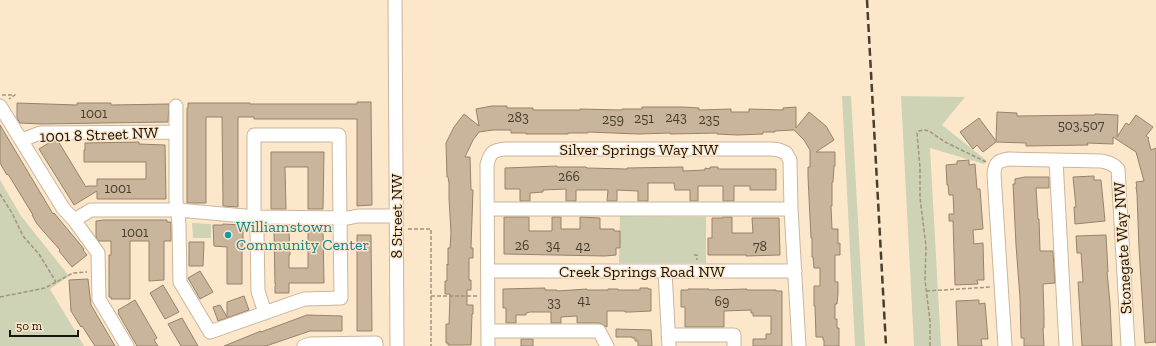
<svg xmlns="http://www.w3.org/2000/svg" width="1156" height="346" font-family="'Zilla Slab',serif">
	<rect width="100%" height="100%" fill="#fde7cb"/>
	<path fill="#cdd3b4" d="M842,96H851L865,346H855Z
		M901,96L965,97L942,125L986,160L984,164L930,148L941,346H914Z
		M0,180L21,216L69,276L50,289L84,346H0Z
		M620,216L706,217V263H619Z
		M192,223L211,224V238H193Z"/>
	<path fill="#c9b59c" stroke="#978369" d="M357,102H371L372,205L357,206V119H254V117H238V207L223,206L222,117H206V203H187V108H188V103H250V104H357Z
		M17,103L77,105V103H111V105L169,104L168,122L41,124L20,123L17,118Z
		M492,106H507V108H533V110H580V109L622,110V109H642V107H683L699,108V110L731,109V112H749V109L783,110V108L796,107V128L809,112L826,126L834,140L816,152H835V166H834L833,182H832V206H831L832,229H838V244L840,243V255H835V282H838V294L837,304H835V319H837V328H839V346H824V340H823V337H816L815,306H814V286H820V268H814L813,257H812V238H811L808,177V167H810V150L804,140L794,130L775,131V132H763V134L737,135L717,134V133L670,134V133L638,134L588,132V133H568V134H526V133H511V130H493L479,132L473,140L465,157H470L471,190H473L471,248H473V258H469V280H471V290H467V305H473V314H472L471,345H448V343H446V324H449L450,294H445V281H447V264L448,265V248H450L451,233L449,198V183L448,177H447L446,143L454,127L464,114L479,126L476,109Z
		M997,112L1017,113V116L1095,115V114L1118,115L1117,137L1126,123L1129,125L1136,115L1153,127L1146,136L1149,138L1148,139L1151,150L1156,148V342L1145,343L1139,248L1137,194L1136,187H1137L1136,182L1144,181L1136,152L1113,137V144L1087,143L1088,145L1026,146V143L996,142L983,152L977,145L973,149L960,132L979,118L996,141Z
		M0,125L53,214L54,213L84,249L83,250L87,255L72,267L59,251L60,250L37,224L32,215H33L8,174L7,175L0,163Z
		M52,141H58L86,187L88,186H97V179H146V162H84V150H85V143L139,142V144L165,145L166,199H97V191L74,205L39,149Z
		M271,152H324L323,209H308V167H285L286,209H271Z
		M969,160V165L975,164L977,189H980L983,229L973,230L974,244L983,243L984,280H977L978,284L955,285L953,221H949V214H954L953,195H949L948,185H947L946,165L957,164V161Z
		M557,166V167H586L587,168L627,169V168L683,167V171L705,170V168L710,169V167H718V169H776V190H750V186H734V201H723V186H698V201H690V190H675L674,183H648V201H638V191L617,190V201H607L608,190H576V201H566V189L543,190V192L530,193V201H520V189H505V168Z
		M1094,176V180H1101L1105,221L1075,224L1074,207H1076L1073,177Z
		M1025,177H1049V188H1036L1038,219H1039L1040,251H1053L1055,283L1043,284L1044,317V328H1043L1044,346H1024V338H1021L1020,298L1016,245L1013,184H1015V179Z
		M504,217H529V231H552V217H561V229H580V217L600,218V229H614V231H620V248H616V255L605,256L504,254Z
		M723,217H732V233H753L752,218H779L780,255L746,256V255H708V238H712V218H723Z
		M104,220H167V222H171V241H164V280L149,281V241H130V299H111V297H109V255H111V241H99L96,237V221Z
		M223,224L243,225V245H242V284H227V247L214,246L213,225H223Z
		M308,230H323L324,283H289V293H275V285L276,284H275L274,231H289L290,255H289V268H308Z
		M357,235H371L372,331H357Z
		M1106,235L1108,272H1107L1110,303L1112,346H1082L1078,282H1083L1081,253H1077L1076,236Z
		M189,242H204L203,266H189Z
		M200,271L213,292L200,299L188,278Z
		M88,279L91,305L115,346H95L82,326L81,327L71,311L69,280Z
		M163,285L179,312L165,319L150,293Z
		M545,288V290H557V291L587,289V290H608V289H618V290H640V288H648V289H651V311L630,312H625V311H607V327L599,323H577V316L561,317V323H551V312H530L526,313V315H516V323H506V308H503V289Z
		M688,289H709V290L747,289V290H776V291H782V346H753V339H766V334H771V316H753V313H751V310L724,311V327H685V307H681V290H688Z
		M244,296L249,310L218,321L213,307L220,305L227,317V302Z
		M135,300L157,338L154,340L158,346H137L118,313H119L118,310Z
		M979,300V304L985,303L988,339H981L982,346H958L956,301Z
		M307,315L342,316V331H310L266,346H224L261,331V332Z
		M182,318L198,346H181L168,324Z
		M616,329L651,330L652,346H638V341H635V338H632V337H616Z
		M521,339H533V346H521Z"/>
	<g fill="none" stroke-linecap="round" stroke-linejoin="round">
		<defs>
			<path id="minor" d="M395,0L397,346
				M0,106L63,208L74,220L98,253L99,299L127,346
				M176,106V201L178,210L179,226L180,282L210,332L304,299L341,298L339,135H254V211L257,233L258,291L265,313
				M22,140L40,133L176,132
				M1056,160L1066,346
				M488,209H791
				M74,220L91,210H178L256,217L348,218L358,216H396
				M489,271H795
				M665,271L669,346
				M488,331H599L607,346
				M668,335H734V346
				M304,346L310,344L376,343V346
				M488,346L487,165C490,152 493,150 506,149H772L779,150L786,153L790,160L791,209L799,346
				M1005,346L994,174C995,162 998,161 1009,159L1101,161C1109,162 1113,164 1118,169L1128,346"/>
		</defs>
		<use href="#minor" stroke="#cbb69b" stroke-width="15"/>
		<path stroke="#a4937f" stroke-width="1.5" stroke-dasharray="4 2" stroke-linecap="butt" d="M2,95H15L9,99
			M0,194L12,213L23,236L39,254L56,282
			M408,229H431V346
			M694,255H697V260
			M926,291L990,287
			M431,296H477
			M0,297L45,288L73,273L87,272
			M930,346V321L925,280L926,246L920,198V168L917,133L919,131L924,130L929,131L945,142L986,162"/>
		<use href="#minor" stroke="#fff" stroke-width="13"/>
		<path stroke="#493e30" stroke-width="2.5" stroke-dasharray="8 4" stroke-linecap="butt" d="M867,0L886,346"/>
	</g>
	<circle fill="#0f9aa8" stroke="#fde7cb" stroke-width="1.5" cx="228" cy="235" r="4"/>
	<g text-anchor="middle" stroke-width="3" stroke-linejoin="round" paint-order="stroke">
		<g font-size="14" fill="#463c2e">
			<text x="94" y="118">1001</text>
			<text x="518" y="122">283</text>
			<text x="676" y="122">243</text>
			<text x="644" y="123">251</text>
			<text x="613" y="124">259</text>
			<text x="709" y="124">235</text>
			<text x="1081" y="130">503,507</text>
			<text x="569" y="181">266</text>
			<text x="118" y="193">1001</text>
			<text x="135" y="237">1001</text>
			<text x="522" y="250">26</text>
			<text x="553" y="250">34</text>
			<text x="583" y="251">42</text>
			<text x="760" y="251">78</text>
			<text x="584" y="305">41</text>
			<text x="722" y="306">69</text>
			<text x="554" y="307">33</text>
		</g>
		<g font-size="16" fill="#1b1309" stroke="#fde7cb">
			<text transform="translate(99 134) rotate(-2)" y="6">1001 8 Street NW</text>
			<text x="639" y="155">Silver Springs Way NW</text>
			<text transform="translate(396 216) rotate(-90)" y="6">8 Street NW</text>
			<text transform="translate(1122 248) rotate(-93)" y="6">Stonegate Way NW</text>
			<text x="642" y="277">Creek Springs Road NW</text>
		</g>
		<g font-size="16" fill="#0d838f" stroke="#fde7cb" text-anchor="start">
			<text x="236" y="232">Williamstown<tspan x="236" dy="18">Community Center</tspan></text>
		</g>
	</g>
	<path d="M10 330v6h68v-6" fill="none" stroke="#1b1309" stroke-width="2"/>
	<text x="16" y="330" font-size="12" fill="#1b1309" stroke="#fde7cb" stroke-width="3" paint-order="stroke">50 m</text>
</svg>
